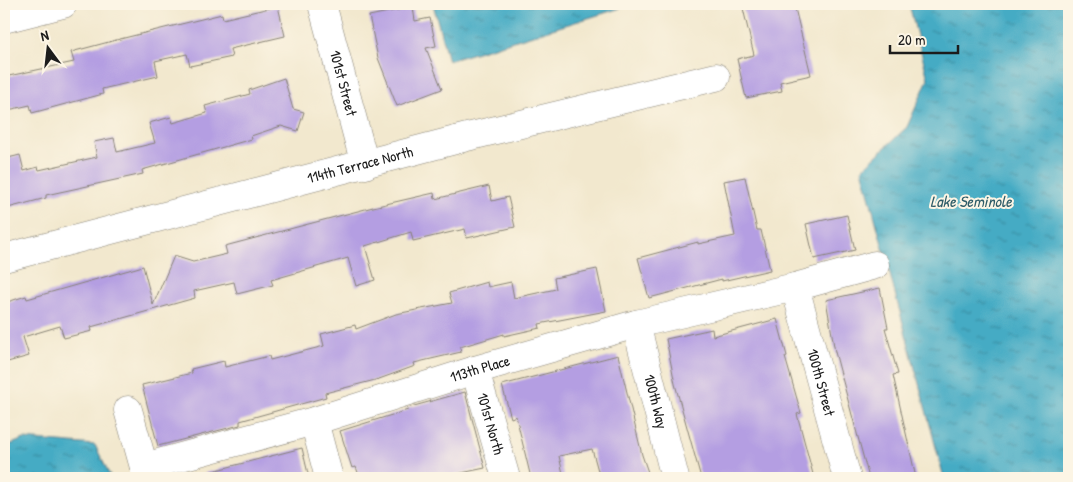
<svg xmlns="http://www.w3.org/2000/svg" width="1073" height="482" font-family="'Patrick Hand',sans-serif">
	<defs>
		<pattern id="water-ripples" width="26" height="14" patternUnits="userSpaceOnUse" patternTransform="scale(1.25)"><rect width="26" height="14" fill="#45abc4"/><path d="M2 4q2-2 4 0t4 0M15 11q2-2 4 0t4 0" fill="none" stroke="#398a9e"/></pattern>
	</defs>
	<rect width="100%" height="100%" fill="#fcf5e5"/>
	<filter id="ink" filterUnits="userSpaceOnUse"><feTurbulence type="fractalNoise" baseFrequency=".02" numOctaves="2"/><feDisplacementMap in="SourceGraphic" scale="10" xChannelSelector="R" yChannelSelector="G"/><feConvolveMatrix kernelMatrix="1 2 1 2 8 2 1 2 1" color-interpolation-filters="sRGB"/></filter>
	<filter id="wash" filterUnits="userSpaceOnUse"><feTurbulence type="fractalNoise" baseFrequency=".0096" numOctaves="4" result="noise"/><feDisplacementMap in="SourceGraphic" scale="20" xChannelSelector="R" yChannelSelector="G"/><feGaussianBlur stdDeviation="1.12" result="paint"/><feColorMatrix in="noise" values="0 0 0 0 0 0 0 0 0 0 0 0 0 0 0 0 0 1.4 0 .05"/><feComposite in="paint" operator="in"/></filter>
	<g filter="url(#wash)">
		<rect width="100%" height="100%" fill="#f2e8ce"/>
		<path fill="url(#water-ripples)" stroke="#306470" d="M433,4H634L448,61Z
			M909,4H1069V478H944L862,169L907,127L928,79Z
			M24,439L95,445L111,478H4V447Z"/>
		<g id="blocks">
			<path fill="#b49ee2" d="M742,4H794L811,75L780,82L782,91L746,98L737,59L754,55Z
				M278,6L285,36L230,49L232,57L190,66L187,54L155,61L158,76L102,89L103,94L32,113L30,105L4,111V77L74,62L71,52L120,39L222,14L223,19Z
				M413,7L415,21L430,18L436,46L426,48L442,89L397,106L378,58L369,16Z
				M284,78L293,109L304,112L298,131L281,126L251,136L252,139L142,170L143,174L46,195V198L4,209V159L20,155L24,171L38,167L39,170L97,157L94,142L114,138L117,152L155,143L149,123L171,117L173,123L207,113L205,106L250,94L249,90Z
				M745,177L757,230H761L770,270L722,281V279L649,298L638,258L698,242V244L735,236L724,181Z
				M489,186L492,201L508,197L515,227L467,238L465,229L413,241L411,232L365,246L375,280L356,286L348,258L271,280L273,285L237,294L234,282L194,291L195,298L91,327L92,331L64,338L60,326L23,337L29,356L4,363V303L26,296L27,299L143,266L153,305L174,256L193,262L227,254L225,246L373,207L434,193L435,199Z
				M847,215L855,250L814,259L806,224Z
				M597,269L606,311L539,324L540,328L504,336V334L460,347L461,352L414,363L415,366L379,379L325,393L326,397L240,421V425L158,446L142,385L192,373L191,369L224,361L225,367L269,356L270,360L324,346L321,334L355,325L356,329L396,314L452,303L449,293L487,282L488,287L511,282L514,298L556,289L554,278Z
				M880,288L888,328H885L898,374L893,375L916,478H869L835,352L826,300Z
				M777,319L787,356L785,357L801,413L797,414L814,478H701L675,384L666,339L712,329L713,336Z
				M618,355L642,455L650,478H600L592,449L559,456L564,478H531L516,416L511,418L502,385Z
				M465,392L485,468L438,478H360L356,467L352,468L340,431L408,410L407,408L414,406Z
				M302,448L309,478H206L205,473Z"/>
		</g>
	</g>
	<g filter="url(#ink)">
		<use href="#blocks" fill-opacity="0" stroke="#878275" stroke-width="1"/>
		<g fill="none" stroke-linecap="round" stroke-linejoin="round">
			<defs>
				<g id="minor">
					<path id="s1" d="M322,4L365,165"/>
					<path d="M4,19L63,4"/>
					<path id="s2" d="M4,258L467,137L716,77"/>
					<path id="s3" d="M795,287L847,478"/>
					<path id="s4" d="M636,324L675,478"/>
					<path id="s5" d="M475,370L506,478"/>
					<path d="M128,410L147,478"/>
					<path d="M314,421L329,478"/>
					<path id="s6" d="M144,467L314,421L475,370L636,324L795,287L875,265"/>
				</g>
			</defs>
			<use href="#minor" stroke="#878275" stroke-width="29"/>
			<use href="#minor" stroke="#fff" stroke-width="28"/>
		</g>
	</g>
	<g text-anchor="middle" stroke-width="4" stroke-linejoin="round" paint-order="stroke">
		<g font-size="15" fill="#1c1c1c" stroke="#fcf5e5">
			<text dy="5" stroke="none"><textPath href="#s1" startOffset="82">101st Street</textPath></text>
			<text dy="5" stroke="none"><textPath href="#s2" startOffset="368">114th Terrace North</textPath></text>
			<text dy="5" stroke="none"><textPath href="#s6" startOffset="350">113th Place</textPath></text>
			<text dy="5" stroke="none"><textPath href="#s3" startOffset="99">100th Street</textPath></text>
			<text dy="5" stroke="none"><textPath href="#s4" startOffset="80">100th Way</textPath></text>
			<text dy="5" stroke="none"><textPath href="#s5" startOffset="56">101st North</textPath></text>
		</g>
		<g font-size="16" font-style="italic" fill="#2e5c68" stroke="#fcf5e5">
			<text x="971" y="207">Lake Seminole</text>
		</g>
	</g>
	<rect width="1073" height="482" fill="none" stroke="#fcf5e5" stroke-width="20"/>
	<g transform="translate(48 48) rotate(345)" stroke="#fcf5e5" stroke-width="4" paint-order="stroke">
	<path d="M0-4L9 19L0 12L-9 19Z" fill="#1c1c1c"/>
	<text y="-8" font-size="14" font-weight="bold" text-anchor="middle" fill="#1c1c1c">N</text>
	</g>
	<path d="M890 45v8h68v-8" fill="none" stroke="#1c1c1c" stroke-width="2.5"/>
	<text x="898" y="45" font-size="15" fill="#1c1c1c" stroke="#fcf5e5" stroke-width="4" paint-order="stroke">20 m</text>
</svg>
